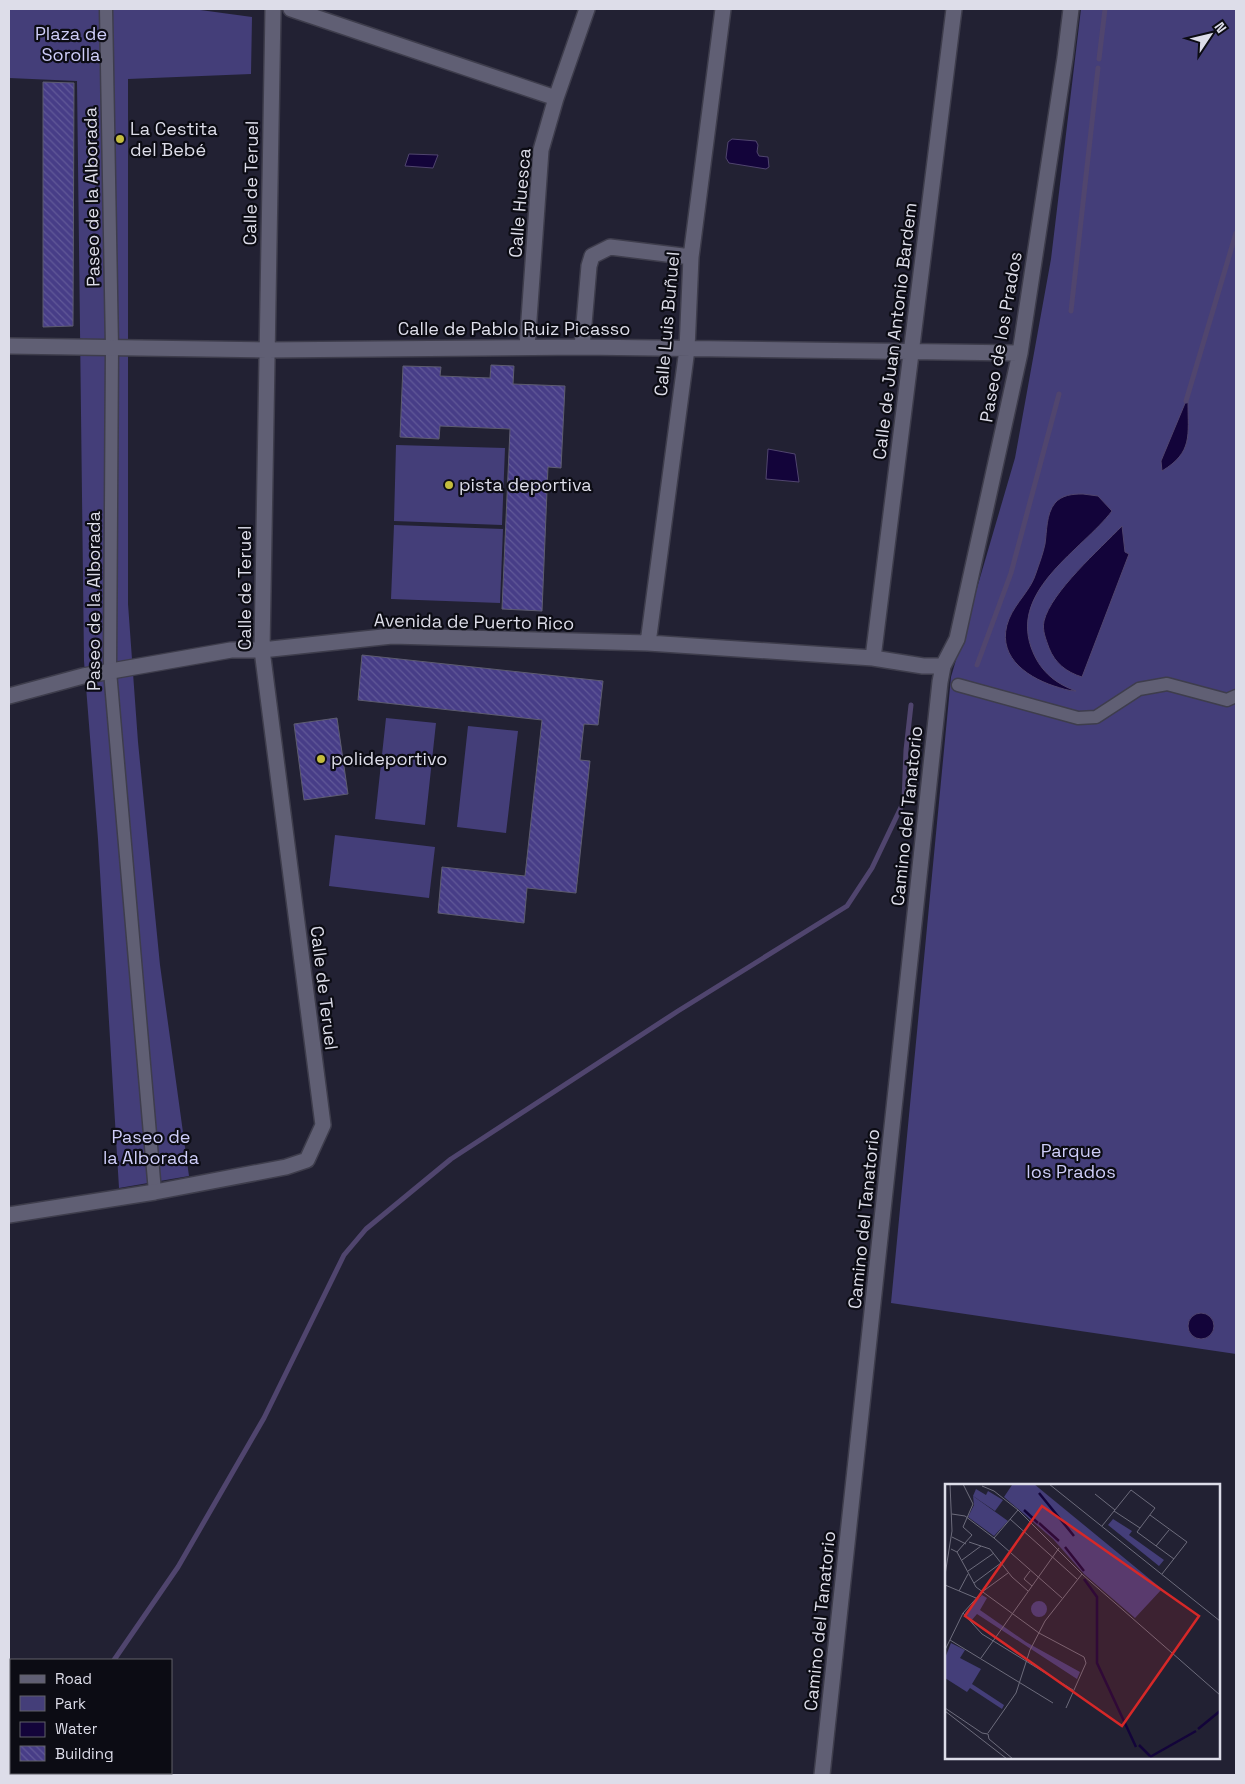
<svg xmlns="http://www.w3.org/2000/svg" width="1245" height="1784" font-family="'Space Grotesk',sans-serif">
	<defs>
		<pattern id="building-back-hatch" width="6" height="6" patternUnits="userSpaceOnUse" patternTransform="scale(1.25)"><rect width="6" height="6" fill="#473d87"/><path d="M-1 5l2 2M0 0l6 6M5-1l2 2" fill="none" stroke="#615998"/></pattern>
	</defs>
	<rect width="100%" height="100%" fill="#222133"/>
	<path fill="#443e79" d="M10,9H193L252,17L251,74L128,79V604L138,742L160,965L189,1176L119,1188L98,839L84,661L77,81L9,78Z
		M1081,9H1236V1354L891,1303L951,677L1015,458L1051,259Z
		M396,445L505,448L502,525L394,521Z
		M394,525L503,529L500,603L391,599Z
		M386,718L436,723L425,825L375,819Z
		M468,726L518,731L506,833L457,827Z
		M335,835L435,847L429,898L329,886Z"/>
	<path fill="#13043a" stroke="#50456e" d="M732,139L756,141L758,145L757,152L759,156L768,157L769,167L766,169L729,163L726,158L728,142Z
		M409,154L438,155L433,168L405,166Z
		M1186,401L1188,402C1188,436 1193,452 1162,471L1161,461Z
		M768,449L795,454L799,482L766,479Z
		M1083,494L1098,496L1112,511C1082,550 1011,589 1031,647C1039,670 1054,683 1076,691C1068,691 1061,688 1054,686C1024,676 995,654 1009,619C1016,602 1031,590 1036,573C1039,564 1043,554 1045,544C1047,531 1046,514 1055,503C1062,495 1072,494 1083,494Z
		M1122,526L1125,552L1129,554L1082,677C1066,672 1055,663 1049,648C1046,639 1042,631 1044,621C1051,592 1100,549 1122,526Z
		M1188 1326a13 13 0 1 1 26 0a13 13 0 1 1-26 0Z"/>
	<g fill="none" stroke-linecap="round" stroke-linejoin="round">
		<path stroke="#50456e" stroke-width="5" d="M1099,59L1105,9
			M1071,311L1098,68
			M1186,401L1236,233
			M977,665L1011,573L1059,394
			M114,1660L178,1567L264,1418L344,1255L366,1229L451,1159L678,1011L847,906L872,868L904,801L906,750L911,705
			M40,1775L42,1773"/>
	</g>
	<path fill="url(#building-back-hatch)" stroke="#5d5c70" d="M43,82L74,83L73,326L43,327Z
		M491,365L514,366L513,384L565,386L561,468L548,467L542,611L502,609L510,429L440,426L439,439L400,437L403,366L441,367L440,376L490,378Z
		M362,655L603,681L598,725L584,724L580,760L590,761L576,893L527,888L524,923L438,913L442,867L525,876L542,720L358,700Z
		M337,718L348,794L304,800L294,724Z"/>
	<g fill="none" stroke-linecap="round" stroke-linejoin="round">
		<defs>
			<path id="pedestrian" d="M106,9L112,347L110,671L155,1192
				M958,685L1078,718L1096,717L1139,689L1167,684L1227,700L1236,696"/>
			<path id="minor" d="M291,9L556,98
				M9,346L267,350L582,347L1020,353
				M527,347L541,150L556,98L587,9
				M582,347L589,266L592,256L610,247L691,257
				M648,643L687,349L691,257L723,9
				M873,658L954,9
				M9,696L83,676L231,650H262L392,636L648,643L873,658L923,666H943
				M9,1215L155,1192L286,1167L307,1160L323,1125L262,650L273,9
				M822,1775L940,682L943,666L957,639L1020,353L1065,58L1071,9"/>
		</defs>
		<use href="#pedestrian" stroke="#3e3d4c" stroke-width="15"/>
		<use href="#minor" stroke="#3e3d4c" stroke-width="18"/>
		<use href="#pedestrian" stroke="#605f74" stroke-width="12"/>
		<use href="#minor" stroke="#605f74" stroke-width="15"/>
	</g>
	<g fill="#c4bc3e" stroke="#0c0c14" stroke-width="2">
		<circle cx="120" cy="139" r="5"/>
		<circle cx="449" cy="485" r="5"/>
		<circle cx="321" cy="759" r="5"/>
	</g>
	<g text-anchor="middle" stroke-width="4.5" stroke-linejoin="round" paint-order="stroke">
		<g font-size="18" fill="#cecdf8" stroke="#0c0c14">
			<text x="71" y="40">Plaza de<tspan x="71" dy="21">Sorolla</tspan></text>
			<text x="151" y="1143">Paseo de<tspan x="151" dy="21">la Alborada</tspan></text>
			<text x="1071" y="1157">Parque<tspan x="1071" dy="21">los Prados</tspan></text>
		</g>
		<g font-size="18" fill="#dddde9" stroke="#0c0c14" text-anchor="start">
			<text x="130" y="135">La Cestita<tspan x="130" dy="21">del Bebé</tspan></text>
			<text x="459" y="491">pista deportiva</text>
			<text x="331" y="765">polideportivo</text>
		</g>
		<g font-size="18" fill="#dddde9" stroke="#0c0c14">
			<text transform="translate(251 183) rotate(-89)" y="6">Calle de Teruel</text>
			<text transform="translate(92 197) rotate(-91)" y="6">Paseo de la Alborada</text>
			<text transform="translate(520 203) rotate(-85)" y="6">Calle Huesca</text>
			<text transform="translate(667 324) rotate(-85)" y="6">Calle Luis Buñuel</text>
			<text x="514" y="335">Calle de Pablo Ruiz Picasso</text>
			<text transform="translate(895 331) rotate(-83)" y="6">Calle de Juan Antonio Bardem</text>
			<text transform="translate(1001 337) rotate(-80)" y="6">Paseo de los Prados</text>
			<text transform="translate(245 588) rotate(-90)" y="6">Calle de Teruel</text>
			<text transform="translate(94 601) rotate(-90)" y="6">Paseo de la Alborada</text>
			<text transform="translate(474 622) rotate(1)" y="6">Avenida de Puerto Rico</text>
			<text transform="translate(907 816) rotate(-84)" y="6">Camino del Tanatorio</text>
			<text transform="translate(324 988) rotate(83)" y="6">Calle de Teruel</text>
			<text transform="translate(864 1219) rotate(-84)" y="6">Camino del Tanatorio</text>
			<text transform="translate(820 1621) rotate(-84)" y="6">Camino del Tanatorio</text>
		</g>
	</g>
	<g transform="translate(945 1484)">
		<rect width="275" height="275" fill="#222133"/>
		<path d="M31,5L41,11L43,7L58,16L50,27L28,12Z" fill="#443e79"/>
		<path d="M89,0L217,105L190,134L139,90L108,55L59,13L67,1ZM28,12L63,37L49,52L23,33L29,21ZM168,35L187,47L184,51L219,76L214,82L163,41ZM37,111L42,114L35,126L81,158L135,188L132,195L32,130L26,137L20,129ZM86 125a8 8 0 1 1 16 0a8 8 0 1 1-16 0ZM6,159L20,166L15,174L36,185L27,200L59,221L57,225L25,204L22,208L0,194V174Z" fill="#443e79"/>
		<path fill="none" stroke="#13043a" stroke-width="2.5" d="M94,9L129,52M79,26L93,39M94,39L114,57M120,63L139,87M139,95L152,113V179L191,263M253,245L275,227M194,261L205,272M205,273L251,247"/>
		<path fill="none" stroke="#6d6c7c" stroke-width="1" d="M23,0H44M104,0L275,137M37,2L49,7L73,26L138,91L275,211M150,10L170,26M169,27L195,44M7,30L20,32L49,54L117,114M205,31L242,58L217,90M65,35L132,95M157,42L186,6L210,24L192,48L229,75M7,53L21,60M49,54L73,26M24,58L45,65L67,93L83,107M211,62L224,46M6,65L12,68L31,103L94,149L139,173L141,179L121,224M12,68L27,51L18,43L28,20L18,0M17,76L36,62M23,87L49,69M85,87L79,95L87,102M0,91L7,47L5,0M29,99L56,79M0,101L31,114M14,107L23,90M18,129L37,150L128,206M5,156L108,219M0,166L18,129L37,108L63,89M36,174L114,64M0,224L37,249M0,227L62,275M37,249L43,250L44,255L68,275M43,249L71,209L85,166L100,137L137,90"/>
		<path fill="#d62828" fill-opacity="0.15" stroke="#d62828" stroke-width="2.5" d="M97,22L254,132L177,242L20,132Z"/>
		<rect width="275" height="275" fill="none" stroke="#dddde9" stroke-width="2.5"/>
	</g>
	<rect width="1245" height="1784" fill="none" stroke="#dddde9" stroke-width="20"/>
	<rect x="10" y="1659" width="162" height="115" fill="#0c0c14" stroke="#606069"/>
	<rect x="20" y="1675" width="25" height="8" fill="#605f74" stroke="#606069"/>
	<text x="55" y="1684" font-size="15" fill="#dddde9">Road</text>
	<rect x="20" y="1696" width="25" height="15" fill="#443e79" stroke="#606069"/>
	<text x="55" y="1709" font-size="15" fill="#dddde9">Park</text>
	<rect x="20" y="1722" width="25" height="15" fill="#13043a" stroke="#606069"/>
	<text x="55" y="1734" font-size="15" fill="#dddde9">Water</text>
	<rect x="20" y="1746" width="25" height="15" fill="url(#building-back-hatch)" stroke="#606069"/>
	<text x="55" y="1759" font-size="15" fill="#dddde9">Building</text>
	<g transform="translate(1210 35) rotate(55)" stroke="#0c0c14" stroke-width="4" paint-order="stroke">
	<path d="M0-4L9 19L0 12L-9 19Z" fill="#dddde9"/>
	<text y="-8" font-size="14" font-weight="bold" text-anchor="middle" fill="#dddde9">N</text>
	</g>
</svg>
